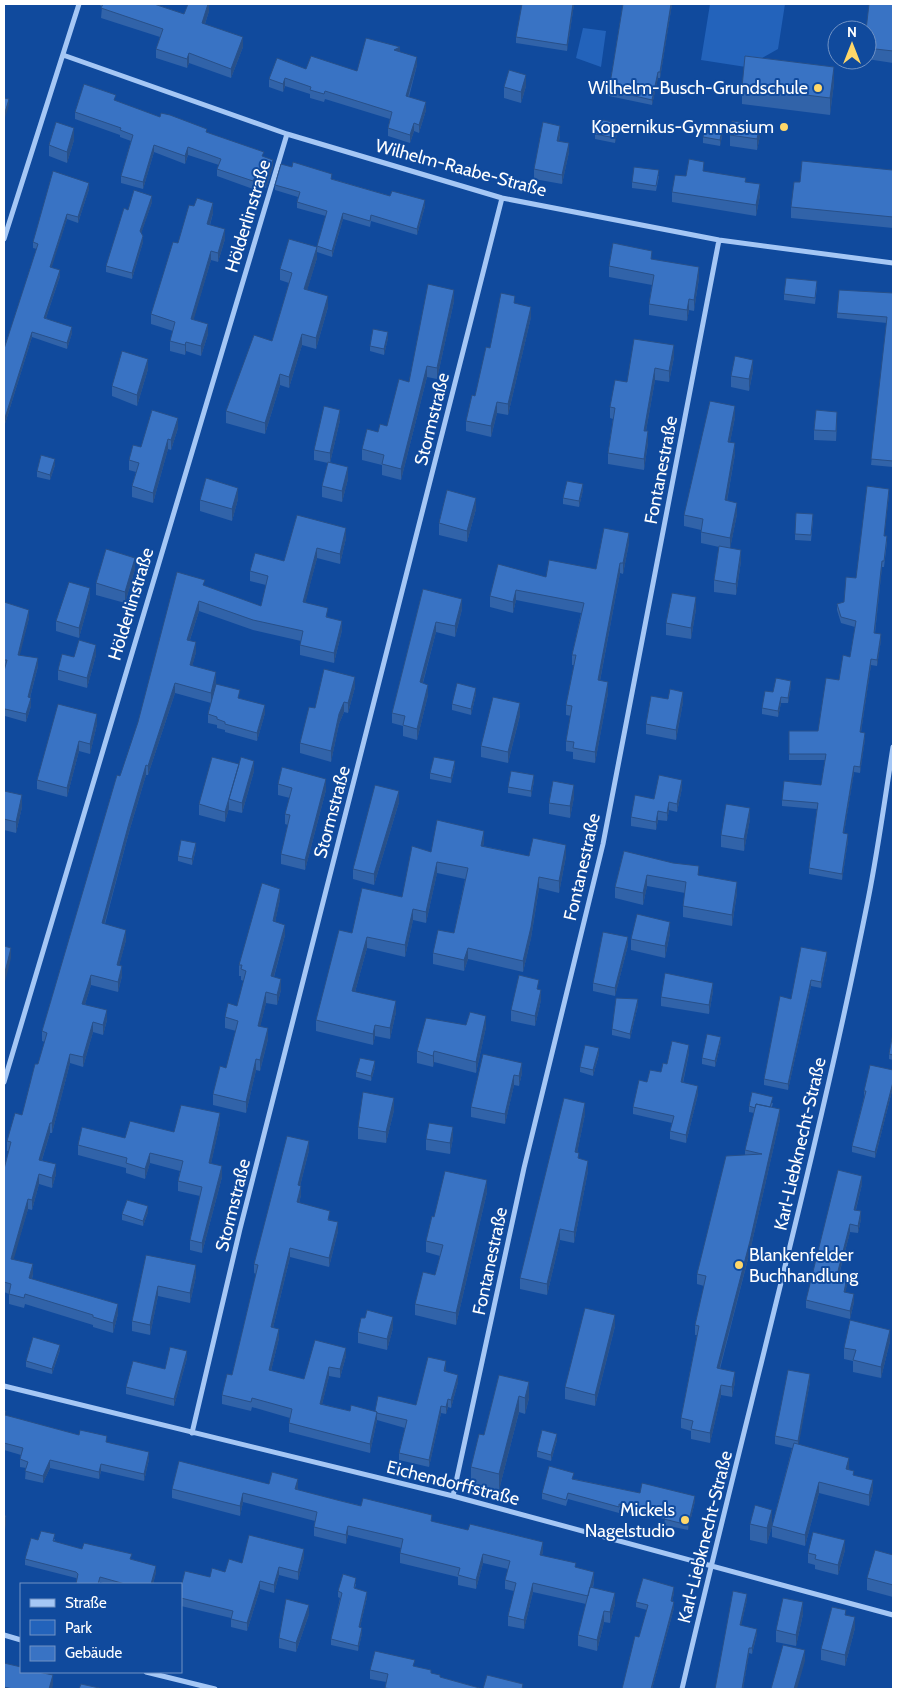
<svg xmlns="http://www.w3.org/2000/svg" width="897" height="1693" font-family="Cabin,sans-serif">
	<rect width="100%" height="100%" fill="#104a9d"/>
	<path fill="#2363bb" d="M710,4H785L778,49L746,67L701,60Z
		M583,28L606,31L601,67L576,58Z"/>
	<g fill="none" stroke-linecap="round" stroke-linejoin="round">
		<path stroke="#a5c7f5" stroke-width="5" d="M63,55L287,134L502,198L719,240L893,263
			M4,239L79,4
			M4,1082L287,134
			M4,1386L453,1496L893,1615
			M192,1433L240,1229L502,198
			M453,1496L524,1168L603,844L719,240
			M4,1635L21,1640
			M146,1672L215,1689
			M682,1689C743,1426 815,1165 868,900C878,850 885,798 893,747"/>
	</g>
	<path fill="#3163a9" d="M99,4H154L184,14L209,4V11L205,24L243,47L231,78L189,63L187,68L156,58V49L160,37L101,18L102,7Z
		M574,4L567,51L516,43V37Z
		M623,4H672L660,78H658L652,105L609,96V90Z
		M893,4V63L867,59V30Z
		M400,52L417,65L409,97L426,110L419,133L414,131L410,143L388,136V128L390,119L325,99L324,102L310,98V94L285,86L283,92L269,87V79L306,69L357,71Z
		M834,83L830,115L742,104V87Z
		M526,86L521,103L504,98V87Z
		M116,101L160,117L207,132L264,157L273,167L266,188L255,184L253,189L217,176V169L219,165L188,155L185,164L154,152L143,189L121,183V176L131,141L120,137V135L75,119V112Z
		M618,129L615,143L595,139V134Z
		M723,131L720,146L703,143V137Z
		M560,135L559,141L569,152L562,184L534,179V169Z
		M730,135L760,136L757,150L730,146Z
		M74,140L67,163L49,156V145Z
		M893,165V228L791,218V207L800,182L892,170Z
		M704,171L746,182L760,195L756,216L672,202V192L686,176Z
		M659,176L656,191L632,188V182Z
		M332,179L425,206L417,235L371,221L370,227L343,219L332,257L317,252V258L307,290L328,307L316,349L302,345L289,388L280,385L265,434L226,423V411L272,341L289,283L280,280V269L317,247L326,216L297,208V202L298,197L275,190V185Z
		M89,189L78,223L67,219L51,267L60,276L46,318L72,333L67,349L32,337L4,427V349L37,249L33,248V242Z
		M152,202L141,233L143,242L132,279L106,272V266L128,210Z
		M213,213L210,225L225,239L218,262L211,260L193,320L208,334L201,356L186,351L185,355L170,351V341L173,331L151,324V314L178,243Z
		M652,259L699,278L694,311L689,310L687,321L649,315V304L652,285L609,277V266Z
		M817,287L815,304L784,300V294Z
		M893,293V467L871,465L887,323L837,318V313Z
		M454,301L437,379L427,377L401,480L382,475V465L362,460V449L378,432L387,426L409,382Z
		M515,304L531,317L508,415L497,413L491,437L466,431V421L475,396L490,348Z
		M388,338L384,355L370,351V346Z
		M674,357L669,382L655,380L646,431L648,443L644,470L608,464V453L613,419L610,418V407L627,382Z
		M148,369L137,406L112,396V386Z
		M753,371L749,391L731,387V376Z
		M735,417L730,442L735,454L727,501L737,514L730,548L741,561L736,595L714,592V580L719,547L701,543V530L684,526V515Z
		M340,420L330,463L348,479L342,502L322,497V486L328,463L314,460V450Z
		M837,422L836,441L814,440V430Z
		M178,428L171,450L168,449L153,503L132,497V486L136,472L129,470V460L141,447Z
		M55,465L50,480L37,477V471Z
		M583,490L579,507L563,504V498Z
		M889,495L884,536L887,542L884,567H882L875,633L881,640L877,666L871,665L861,732L865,739L860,773L854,772L844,833L848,840L842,880L809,874V868L817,809L782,806V800L821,785L825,760H789V731H818L839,680L850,657L855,627L841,623L837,610V604L844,602L856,578Z
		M238,499L232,521L200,511V500Z
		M476,509L467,542L439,535V523Z
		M297,515L346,538L340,564L317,558L305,603L328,617L342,630L334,663L300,655V645L301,641L253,630L199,611L190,640L196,652L192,666L216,682L211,703L175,693L148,775H146L129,832L105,924L126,940L119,965L122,976L118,992L91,985L85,1004L107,1020L103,1035L93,1032L83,1067L70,1063L52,1133H50L42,1160L56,1174L52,1188L39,1184L32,1210L28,1209L13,1259L33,1274L32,1279L118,1314L113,1333L93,1327V1325L25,1304L24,1308L9,1304V1294L4,1292V1169L9,1151H7V1141L22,1115L38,1064L45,1042L42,1041V1031L120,776L205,586L261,606L266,585L250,581V571L284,561Z
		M813,520L811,541L795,540V534Z
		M629,543L623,574L620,573L600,681L608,693L595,763L573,759V752L566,751V741L571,716L566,715V705L574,665H572V655L581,613L516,600L513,613L490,607V596L546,577L596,569Z
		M135,569L125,603L96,595V583Z
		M423,589L462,609L455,637L436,632L423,683L428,695L417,740L403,736V726L392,723V713Z
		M90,598L79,638L56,631V621Z
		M4,602L29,618L19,655L38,666L30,698L31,706L26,722L5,716L4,719V671L5,668H4Z
		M696,609L691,639L666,635V623Z
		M96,655L87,688L58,680V670L74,657Z
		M791,686L788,703H781L778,717L762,714V708Z
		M355,687L348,713L344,712L339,724L331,762L300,753V743L315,708Z
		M476,694L471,715L452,710V704Z
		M240,698L265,713L257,741L225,732V730L217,728V725L208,723V714Z
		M683,702L676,740L646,734V724Z
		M520,715L508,763L481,757V746Z
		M97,724L90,754L79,751L67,797L37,789V780Z
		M455,767L451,783L430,779V773Z
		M254,771L242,813L229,810V808L225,822L199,815V804Z
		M534,781L531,797L508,793V787Z
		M278,784L326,790L305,870L281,864V854L288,825L285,824V814L290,798L278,795Z
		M682,788L677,812L669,810L667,821L658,820L656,830L631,826V817L654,799Z
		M4,791L22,807L16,833L4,830Z
		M574,797L570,818L549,814V803Z
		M399,802L374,885L353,879V869Z
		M750,819L744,851L721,847V835Z
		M484,842L483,846L529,856H566L559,893L539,888L531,938L523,972L468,959L464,971L433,964V953L454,933L465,879L437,873L426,923L413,920L405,957L367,948L355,992L396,1012L390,1039L375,1036L373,1045L316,1031V1020L352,933L402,897L431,852Z
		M196,849L192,865L178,861V856Z
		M624,851L699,876L737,893L732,926L683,917V906L685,893L647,886L643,905L615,898V887Z
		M280,899L275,922L285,935L274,977L281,990L277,1005L266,1003L260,1026L268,1039L260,1071L256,1070L246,1113L213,1105V1094L226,1068L236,1031L225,1028V1017L237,1006L244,981L241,980V976H239V965Z
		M670,933L665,958L631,950V939Z
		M628,945L615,996L593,991V983Z
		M827,958L821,988L811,986L788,1090L764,1085V1079L791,999Z
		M539,989L541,1000L535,1026L511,1021V1010Z
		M713,991L709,1014L661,1006V997Z
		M638,1005L630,1039L612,1035V1029Z
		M466,1025L486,1027L476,1073L434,1062L433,1067L417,1063V1051Z
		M893,1033V1060L889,1059V1054Z
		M721,1042L715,1067L702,1064V1058Z
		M689,1053L683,1083L698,1094L686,1143L670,1139V1131L672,1123L633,1114V1107L647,1082L661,1072L667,1064Z
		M483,1054L522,1073L519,1086L514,1085L505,1124L471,1117V1107Z
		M599,1054L593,1076L580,1072V1067Z
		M375,1067L371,1081L356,1077V1072Z
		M893,1070V1087L875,1158L852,1152V1146L864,1097V1091Z
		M773,1103L772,1107L780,1119L750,1251L720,1369L735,1382L732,1397L721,1395L710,1443L691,1439V1431L681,1428V1418L697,1335H695V1325L704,1286L697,1284V1274L745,1155V1150L754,1113L749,1112V1106Z
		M394,1110L386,1143L358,1139V1127Z
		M585,1114L577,1153L579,1159L588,1171L574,1243L560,1240L547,1295L520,1289V1278Z
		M220,1123L211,1163L222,1177L202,1253L190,1250V1240L200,1196L178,1191V1181L180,1171L150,1163L145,1179L126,1173V1168L78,1155V1145L174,1132Z
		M453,1138L450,1154L426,1150V1139Z
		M309,1150L300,1186L301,1195L299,1203L330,1220L338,1231L329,1267L290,1257L273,1328L279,1338L271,1371L304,1379L346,1356L340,1378L329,1376L322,1404L350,1411H375L416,1405L446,1369L445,1372L458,1382L451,1408L448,1407L446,1414L441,1413L429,1467L399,1460V1453L405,1428L377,1420L370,1453L289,1432V1423L290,1418L252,1407L251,1411L222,1404V1395L232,1375L256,1274L254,1273V1264Z
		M862,1184L856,1210L861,1219L858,1233L850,1232L840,1271L848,1281L845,1292L854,1302L850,1319L806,1308V1300Z
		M487,1192L456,1325L415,1315V1304L435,1275L440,1256L426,1252V1241L434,1217Z
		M148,1212L143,1226L122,1220V1214Z
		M146,1255L196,1276L190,1303L158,1296L150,1335L132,1331V1321Z
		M615,1326L595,1406L565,1399V1387Z
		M393,1328L387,1350L358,1343V1332Z
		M890,1341L881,1378L853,1372V1361L844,1359V1348Z
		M60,1350L52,1374L26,1367V1361Z
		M187,1358L174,1406L126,1394V1387L165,1369Z
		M499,1375L529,1398L525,1414L519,1412L499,1490L471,1483V1467L484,1435Z
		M810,1382L798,1445L849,1470L854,1475L873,1491L869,1506L819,1493L805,1546L772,1537V1526L792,1448L775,1444V1436Z
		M4,1411L6,1416L107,1442L149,1459L144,1481L101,1471L99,1479L50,1468L43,1483L25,1479L26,1468L20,1467V1459L21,1455L4,1450Z
		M557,1440L551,1461L537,1457V1451Z
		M574,1479L640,1493L695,1501L688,1530L664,1525L665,1519L619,1510V1513L568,1499L566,1506L542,1499V1493Z
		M269,1484L298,1488L297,1490L337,1500L432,1522L543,1551L542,1555L576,1568L594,1581L593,1588L615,1604L610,1623L604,1622L597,1651L578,1646V1635L586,1604L533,1592L524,1629L508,1626V1616L514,1591L505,1589V1580L508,1569L483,1563L476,1589L458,1585V1577L400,1563V1553L401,1548L348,1535L346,1544L314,1536V1527L315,1521L243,1502L240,1516L172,1498V1489Z
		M750,1524L772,1526L767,1544L750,1540Z
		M55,1539L54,1542L82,1549L132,1559L156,1572L153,1584H106L100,1582V1584H76L77,1579L76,1578L25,1565V1559L38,1540Z
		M845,1550L838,1575L815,1569V1565L808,1563V1553Z
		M893,1555V1597L867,1590V1578Z
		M304,1557L298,1580L279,1575L274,1593L260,1589L247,1631L231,1627V1618L181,1606V1587L225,1572L242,1563Z
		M356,1584L355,1588L367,1597L360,1627L362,1633L358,1651L331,1645V1639L340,1598L338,1597V1591Z
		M674,1593L672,1601L674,1608L652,1689H622L639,1637L647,1610L636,1607V1602Z
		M747,1600L741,1625L757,1634L752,1654L749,1653L743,1689H715Z
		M309,1614L296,1652L279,1648V1638Z
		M803,1614L796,1646L776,1642V1630Z
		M846,1615L855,1628L845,1666L821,1660V1649Z
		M415,1666L440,1677L483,1689H523H385L386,1682L370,1679V1670Z"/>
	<path fill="#285089" d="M208,4H209V11L202,33V23Z
		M573,4H574L567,51V45Z
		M671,4H672L660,78V72Z
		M243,37V47L231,78V69Z
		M400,47V55L394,50Z
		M189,53V63L187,68V59Z
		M417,57V65L406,104V96Z
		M834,67V83L830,115V98Z
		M658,72V78L652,105V100Z
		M526,75V86L521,103V92Z
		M285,78V86L283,92V84Z
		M9,99V105L4,121V116Z
		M426,102V110L419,133V125Z
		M414,123V131L410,143V135Z
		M618,123V129L615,143V138Z
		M723,125V131L720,146V140Z
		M760,125V136L757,150V139Z
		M560,126V135L557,150V141Z
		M74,128V140L67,163V152Z
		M569,143V152L562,184V175Z
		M154,145V152L143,189V182Z
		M188,147V155L185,164V156Z
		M273,160V167L266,188V180Z
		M255,177V184L253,189V181Z
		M89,183V189L78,223V217Z
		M760,184V195L756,216V205Z
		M152,196V202L140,237V231Z
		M425,200V206L417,235V229Z
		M213,203V213L207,234V224Z
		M343,213V219L332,257V251Z
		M67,214V219L50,273V267Z
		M225,229V239L218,262V253Z
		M143,236V242L132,279V273Z
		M317,247V258L304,301V289Z
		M211,251V260L191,329V319Z
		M699,267V278L694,311V300Z
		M60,270V276L44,324V318Z
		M454,290V301L437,379V368Z
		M328,296V307L316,349V338Z
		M689,299V310L687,321V310Z
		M531,307V317L508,415V404Z
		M208,324V334L201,356V346Z
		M72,327V333L67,349V343Z
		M32,332V337L4,427V421Z
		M388,332V338L384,355V349Z
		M302,334V345L289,388V377Z
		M186,342V351L185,355V345Z
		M674,345V357L669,382V371Z
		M148,359V369L137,406V395Z
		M753,360V371L749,391V379Z
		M427,366V377L401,480V469Z
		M655,368V380L644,442V431Z
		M280,374V385L265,434V423Z
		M497,402V413L491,437V426Z
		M735,406V417L728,453V442Z
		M340,410V420L330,463V453Z
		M837,412V422L836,441V431Z
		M178,418V428L171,450V440Z
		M648,431V443L644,470V459Z
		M168,439V449L153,503V493Z
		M735,443V454L725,511V500Z
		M55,459V465L50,480V475Z
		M348,467V479L342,502V491Z
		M583,484V490L579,507V501Z
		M238,488V499L232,521V509Z
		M889,489V495L884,542V536Z
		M476,498V509L467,542V531Z
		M737,503V514L730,549V538Z
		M346,528V538L340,564V554Z
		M629,533V543L623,574V563Z
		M317,548V558L303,612V602Z
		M741,550V561L736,595V584Z
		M135,558V569L125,603V592Z
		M882,561V567L874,639V633Z
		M620,563V573L598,691V680Z
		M90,588V598L79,638V628Z
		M516,590V600L513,613V602Z
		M696,597V609L691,639V628Z
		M462,599V609L455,637V626Z
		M199,601V611L187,649V640Z
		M29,610V618L18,663V655Z
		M342,621V630L334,663V653Z
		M436,622V632L420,693V682Z
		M881,634V640L877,666V660Z
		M196,642V652L190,675V665Z
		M96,645V655L87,688V678Z
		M38,658V666L28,705V697Z
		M871,659V665L860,738V732Z
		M216,672V682L211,703V693Z
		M355,677V687L348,713V703Z
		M791,681V686L788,703V698Z
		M608,682V693L595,763V752Z
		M175,683V693L148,775V766Z
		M428,685V695L417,740V729Z
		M476,688V694L471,715V709Z
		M683,692V702L676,740V730Z
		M781,697V703L778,717V711Z
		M31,698V706L26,722V714Z
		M344,702V712L339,724L331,762V751L339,714Z
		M520,703V715L508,763V752Z
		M265,705V713L257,741V733Z
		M97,714V724L90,754V744Z
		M865,733V739L860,773V767Z
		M79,741V751L67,797V788Z
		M254,761V771L242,813V803Z
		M455,761V767L451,783V778Z
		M239,764L229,799V808L225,822V812Z
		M146,765V775L129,832L102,933V923L129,823Z
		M854,766V772L843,839V833Z
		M534,775V781L531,797V791Z
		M326,779V790L305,870V860Z
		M682,780V788L677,812V804Z
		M574,785V797L570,818V806Z
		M399,791V802L374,885V874Z
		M22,795V807L16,833V822Z
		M669,802V810L667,821V813Z
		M750,808V819L744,851V839Z
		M658,811V820L656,830V822Z
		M484,831V842L481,857V846Z
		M848,834V840L842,880V874Z
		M196,843V849L192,865V859Z
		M566,845V856L559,893V881Z
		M437,862V873L426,923V912Z
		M647,875V886L643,905V893Z
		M539,877V888L531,938L523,972V961Z
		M737,882V893L732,926V915Z
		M280,889V899L273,932V921Z
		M413,909V920L405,957V945Z
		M670,922V933L665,958V946Z
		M285,925V935L271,987V976Z
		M126,930V940L117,974V965Z
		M367,937V948L352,1003V991Z
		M628,937V945L615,996V988Z
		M11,948V958L4,986V976Z
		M468,948V959L464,971V960Z
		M827,952V958L821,988V982Z
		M122,966V976L118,992V982Z
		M91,975V985L82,1014V1004Z
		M281,979V990L277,1005V995Z
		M811,980V986L788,1090V1084Z
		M713,983V991L709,1014V1005Z
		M541,990V1000L535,1026V1016Z
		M266,992V1003L258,1036V1026Z
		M638,999V1005L630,1039V1034Z
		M396,1001V1012L390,1039V1028Z
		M107,1010V1020L103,1035V1025Z
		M486,1016V1027L476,1073V1062Z
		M93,1022V1032L83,1067V1057Z
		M375,1025V1036L373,1045V1034Z
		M268,1028V1039L260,1071V1060Z
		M721,1037V1042L715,1067V1061Z
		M689,1045V1053L681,1090V1082Z
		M599,1048V1054L593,1076V1070Z
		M434,1051V1062L433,1067V1056Z
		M70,1054V1063L52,1133V1123Z
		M256,1059V1070L246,1113V1102Z
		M375,1061V1067L371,1081V1076Z
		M522,1063V1073L519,1086V1076Z
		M514,1075V1085L505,1124V1114Z
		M893,1082V1087L875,1158V1152Z
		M698,1086V1094L686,1143V1135Z
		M394,1098V1110L386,1143V1132Z
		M585,1103V1114L575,1163V1152Z
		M780,1109V1119L750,1251L717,1378V1368Z
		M220,1113V1123L209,1173V1163Z
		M50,1123V1133L39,1169V1160Z
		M453,1127V1138L450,1154V1143Z
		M309,1141V1150L298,1194V1185Z
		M150,1153V1163L145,1179V1169Z
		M588,1161V1171L574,1243V1232Z
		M56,1164V1174L52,1188V1178Z
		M222,1166V1177L202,1253V1243Z
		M39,1174V1184L32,1210V1200Z
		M862,1176V1184L854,1217V1210Z
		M487,1180V1192L456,1325V1313Z
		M301,1186V1195L297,1211V1202Z
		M28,1199V1209L11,1269V1259Z
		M148,1206V1212L143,1226V1221Z
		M861,1211V1219L858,1233V1226Z
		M338,1222V1231L329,1267V1258Z
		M850,1224V1232L838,1278V1271Z
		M560,1229V1240L547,1295V1284Z
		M290,1248V1257L271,1336V1327Z
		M33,1264V1274L29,1288V1278Z
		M196,1265V1276L190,1303V1293Z
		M848,1273V1281L844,1299V1292Z
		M158,1286V1296L150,1335V1325Z
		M854,1294V1302L850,1319V1311Z
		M118,1304V1314L113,1333V1323Z
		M615,1315V1326L595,1406V1395Z
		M393,1317V1328L387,1350V1339Z
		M279,1329V1338L269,1379V1370Z
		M890,1330V1341L881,1378V1367Z
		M60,1345V1350L52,1374V1369Z
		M346,1348V1356L340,1378V1369Z
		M187,1351V1358L174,1406V1399Z
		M446,1361V1369L444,1379V1371Z
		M329,1367V1376L320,1413V1404Z
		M735,1372V1382L732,1397V1387Z
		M810,1374V1382L798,1449V1441Z
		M458,1375V1382L451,1408V1400Z
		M529,1382V1398L525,1414V1398Z
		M721,1385V1395L710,1443V1433Z
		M519,1396V1412L499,1490V1474Z
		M448,1399V1407L446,1414V1407Z
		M441,1406V1413L429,1467V1460Z
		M377,1412V1420L370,1453V1444Z
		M557,1434V1440L551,1461V1455Z
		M149,1452V1459L144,1481V1474Z
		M849,1458V1469L846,1480V1469Z
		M50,1460V1468L43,1483V1476Z
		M101,1464V1471L99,1479V1472Z
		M298,1479V1488L295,1498V1489Z
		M873,1480V1491L869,1506V1495Z
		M819,1482V1493L805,1546V1535Z
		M243,1493V1502L240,1516V1506Z
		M695,1496V1501L688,1530V1525Z
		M772,1510V1526L767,1544V1528Z
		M6,1516V1525L4,1534V1524Z
		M348,1526V1535L346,1544V1535Z
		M845,1540V1550L838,1575V1565Z
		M543,1542V1551L540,1564V1555Z
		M304,1549V1557L298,1580V1572Z
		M483,1554V1563L476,1589V1580Z
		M156,1566V1572L153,1584H151Z
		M279,1567V1575L274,1593V1585Z
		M594,1572V1581L588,1605V1596Z
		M260,1581V1589L247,1631V1623Z
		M533,1583V1592L524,1629V1620Z
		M674,1587V1593L671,1607V1601Z
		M367,1592V1597L359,1632V1627Z
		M615,1593V1604L610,1623V1612Z
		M747,1594V1600L740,1631V1625Z
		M674,1602V1608L652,1689H651Z
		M803,1602V1614L796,1646V1635Z
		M309,1605V1614L296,1652V1643Z
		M604,1611V1622L597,1651V1640Z
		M855,1617V1628L845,1666V1655Z
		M362,1628V1633L358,1651V1646Z
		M757,1629V1634L752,1654V1648Z
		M749,1648V1653L743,1689H742Z
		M805,1650V1661L797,1689H794Z
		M53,1675V1685L52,1689H48Z"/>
	<path fill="#3973c4" stroke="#285089" d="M103,4H154L184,14L188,4H208L202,23L243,37L231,69L189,53L187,59L156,49L163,29L101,8Z
		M522,4H573L567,45L516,37Z
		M623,4H671L660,72H658L652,100L609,90Z
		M869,4H893V51L867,48V30H866Z
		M366,38L400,47L394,50L417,57L406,96L426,102L419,125L414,123L410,135L388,128L392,112L325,91L324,94L310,90L311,87L285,78L283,84L269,79L277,58L306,69L311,56L357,71Z
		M745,56L834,67L830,98L742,87Z
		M509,70L526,75L521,92L504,87Z
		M84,84L116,95L114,100L160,117L161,113L170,115L207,129L206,132L264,152L262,156L273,160L266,180L255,177L253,181L217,169L221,159L188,147L185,156L154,145L143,182L121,176L133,135L120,130L121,128L75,112Z
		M4,98L9,99L4,116Z
		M598,119L618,123L615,138L595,134Z
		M732,121L760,125L757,139L730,135Z
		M56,122L74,128L67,152L49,145Z
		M543,122L560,126L557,141L569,143L562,175L534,169Z
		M706,123L723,125L720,140L703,137Z
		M689,159L704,162L703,171L746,178L745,182L760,184L756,205L672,192L675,175L686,176Z
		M802,161L892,170L893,165V217L791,207L794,182H800Z
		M293,162L332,174L331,179L390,196L392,191L425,200L417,229L371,215L370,221L343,213L332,251L317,246L327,211L297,202L300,192L275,185L281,164L292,167Z
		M634,167L659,170L656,186L632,182Z
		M53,171L89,183L78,217L67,214L50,267L60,270L44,318L72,327L67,343L32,332L4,421V349L38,244L33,242Z
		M134,190L152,196L140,231L143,236L132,273L106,266L124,208L128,210Z
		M197,198L213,203L207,224L225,229L218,253L211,251L191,319L208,324L201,346L186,342L185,345L170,341L175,322L151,314L173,242L178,243L189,205L194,206Z
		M289,239L317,247L304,289L328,296L316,338L302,334L289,377L280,374L265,423L226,411L254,335L272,341L292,273L280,269Z
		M613,243L652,251L651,259L699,267L694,300L689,299L687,310L649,304L654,275L609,266Z
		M786,278L817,281L815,298L784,294Z
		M428,284L454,290L437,368L427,366L401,469L382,464L384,455L362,449L367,429L378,432L380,424L387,426L399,379L409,382Z
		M839,290L893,293V461L871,459L887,317L837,313Z
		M501,293L515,296L514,303L531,307L508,404L497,402L491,426L466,421L472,395L475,396L486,347L490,348Z
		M373,329L388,332L384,349L370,346Z
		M634,339L674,345L669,371L655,368L644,431H648L644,459L608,453L615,408L610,407L615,380L627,382Z
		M122,351L148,359L137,395L112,386Z
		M735,356L753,360L749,379L731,376Z
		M710,401L735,406L728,442L735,443L725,500L737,503L730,538L701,532L703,519L684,515Z
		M324,406L340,410L330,453L314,450Z
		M152,410L178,418L171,440L168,439L153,493L132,486L139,463L129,460L133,445L141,447Z
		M816,410L837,412L836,431L814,430Z
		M41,455L55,459L50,475L37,471Z
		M328,462L348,467L342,491L322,486Z
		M206,478L238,488L232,509L200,500Z
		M567,481L583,484L579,501L563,498Z
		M867,486L889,489L884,536H887L884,561H882L874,633L881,634L877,660L871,659L860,732L865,733L860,767L854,766L843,833L848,834L842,874L809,868L818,803L782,800L784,781L821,785L826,754H789V731H818L826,678L839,680L843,655L850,657L856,621L841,617L837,604L844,602L846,577L856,578Z
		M447,490L476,498L467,531L439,523Z
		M796,513L813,514L811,535L795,534Z
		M297,515L346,528L340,554L317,548L303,602L328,608L326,617L342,621L334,653L300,645L303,631L253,620L199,601L187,640L196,642L190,665L216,672L211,693L175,683L148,766L146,765L129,823L102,923L126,930L117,965L122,966L118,982L91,975L82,1004L107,1010L103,1025L93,1022L83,1057L70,1054L52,1123H50L39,1160L56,1164L52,1178L39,1174L32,1200L28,1199L11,1259L33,1264L29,1278L118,1304L113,1323L93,1317V1315L25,1294L24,1298L9,1294L11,1284L4,1282V1169L11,1142L7,1141L15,1113L22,1115L35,1064H38L47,1033L42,1031L117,775L120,776L138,722L177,572L205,580L203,585L261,606L268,576L250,571L255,553L284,561Z
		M604,528L629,533L623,563H620L598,680L608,682L595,752L573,748L574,742L566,741L572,706L566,705L576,655H572L584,603L516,590L513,602L490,596L498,564L546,577L549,560L596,569Z
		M719,546L741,550L736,584L714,580Z
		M106,549L135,558L125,592L96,583Z
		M69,582L90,588L79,628L56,621Z
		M423,589L462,599L455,626L436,622L420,682L428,685L417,729L403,725L405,716L392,713Z
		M672,593L696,597L691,628L666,623Z
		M4,602L29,610L18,655L38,658L28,697L31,698L26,714L5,709L4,712V671L7,660H4Z
		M79,640L96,645L87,678L58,670L62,654L74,657Z
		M324,669L355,677L348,703L344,702L339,714L331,751L300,743L309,707L315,708Z
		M776,678L791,681L788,698L781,697L778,711L762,708L765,691L773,692Z
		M457,683L476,688L471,709L452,704Z
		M216,684L240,690L238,698L265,705L257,733L225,724V722L217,719V717L208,714Z
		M670,689L683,692L676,730L646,724L651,696L668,699Z
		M493,697L520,703L508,752L481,746Z
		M58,704L97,714L90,744L79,741L67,788L37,780Z
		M212,757L239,764L225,812L199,804Z
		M241,757L254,761L242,803L229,799Z
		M434,757L455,761L451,778L430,773Z
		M282,767L326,779L305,860L281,854L290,815L285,814L292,788L278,784Z
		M511,771L534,775L531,791L508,787Z
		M659,775L682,780L677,804L669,802L667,813L658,811L656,822L631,817L635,795L654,799Z
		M553,781L574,785L570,806L549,803Z
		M375,785L399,791L374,874L353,869Z
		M4,791L22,795L16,822L4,819Z
		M726,804L750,808L744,839L721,835Z
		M437,820L484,831L481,846L529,856L533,838L566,845L559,881L539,877L531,927L523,961L468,948L464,960L433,953L438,930L454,933L468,868L437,862L426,912L413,909L405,945L367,937L352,991L396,1001L390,1028L375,1025L373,1034L316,1020L339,930L352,933L362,888L402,897L412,846L431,852Z
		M181,840L196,843L192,859L178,856Z
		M624,851L673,863L699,866L698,875L737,882L732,915L683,906L686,882L647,875L643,893L615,887Z
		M262,883L280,889L273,921L285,925L271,976L281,979L277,995L266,992L258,1026L268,1028L260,1060L256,1059L246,1102L213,1094L220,1066L226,1068L238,1021L225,1017L228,1003L237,1006L246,971L241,969L242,965H239Z
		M637,914L670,922L665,946L631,939Z
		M603,932L628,937L615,988L593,983Z
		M4,946L11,948L4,976Z
		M801,947L827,952L821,982L811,980L788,1084L764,1079L780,996L791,999Z
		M665,973L713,983L709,1005L661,997Z
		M519,975L539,980L537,989L541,990L535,1016L511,1010Z
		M616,998L638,999L630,1034L612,1029Z
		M470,1012L486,1016L476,1062L434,1051L433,1056L417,1051L426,1018L466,1025Z
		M893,1033V1055L889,1054Z
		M707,1034L721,1037L715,1061L702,1058Z
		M672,1041L689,1045L681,1082L698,1086L686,1135L670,1131L674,1116L633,1107L639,1080L647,1082L650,1070L661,1072L663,1063L667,1064Z
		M585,1045L599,1048L593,1070L580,1067Z
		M483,1054L522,1063L519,1076L514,1075L505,1114L471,1107Z
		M360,1058L375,1061L371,1076L356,1072Z
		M870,1065L893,1070V1082L875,1152L852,1146L866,1091H864Z
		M363,1092L394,1098L386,1132L358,1127Z
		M752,1092L773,1097L770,1107L756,1104L755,1108L749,1106Z
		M564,1098L585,1103L575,1152L579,1153L578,1158L588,1161L574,1232L560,1229L547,1284L520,1278Z
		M756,1104L780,1109L750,1241L717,1368L735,1372L732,1387L721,1385L710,1433L691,1429L693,1421L681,1418L699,1326L695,1325L706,1276L697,1274L726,1156L762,1154L745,1150Z
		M181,1105L220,1113L209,1163L222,1166L202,1243L190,1240L202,1187L178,1181L183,1161L150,1153L145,1169L126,1163L127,1158L78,1145L82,1127L125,1138L130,1121L174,1132Z
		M429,1123L453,1127L450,1143L426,1139Z
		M287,1136L309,1141L298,1185L301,1186L297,1202L330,1211L328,1220L338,1222L329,1258L290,1248L271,1327L279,1329L269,1370L304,1379L315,1340L346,1348L340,1369L329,1367L320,1404L350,1411L351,1405L377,1412L370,1444L289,1423L292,1409L252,1398L251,1402L222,1395L227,1374L232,1375L258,1265L254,1264Z
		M838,1170L862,1176L854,1210L861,1211L858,1226L850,1224L838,1271L848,1273L844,1292L854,1294L850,1311L806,1300Z
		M445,1171L487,1180L456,1313L415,1304L423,1272L435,1275L443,1245L426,1241L432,1216L434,1217Z
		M127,1200L148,1206L143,1221L122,1214Z
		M146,1255L196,1265L190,1293L158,1286L150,1325L132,1321Z
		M585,1308L615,1315L595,1395L565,1387Z
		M367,1310L393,1317L387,1339L358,1332L361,1318H365Z
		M850,1320L890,1330L881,1367L853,1360L856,1350L844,1348Z
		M33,1337L60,1345L52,1369L26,1361Z
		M170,1347L187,1351L174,1399L126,1387L133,1361L165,1369Z
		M428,1357L446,1361L444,1371L458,1375L451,1400L448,1399L446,1407L441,1406L429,1460L399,1453L407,1420L377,1413V1412L375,1411L378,1396L416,1405Z
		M788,1370L810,1374L798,1441L775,1436Z
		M499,1375L529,1382L525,1398L519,1396L499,1474L471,1467L479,1434L484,1435Z
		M4,1411H6L5,1415L79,1435L80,1430L107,1436L106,1442L149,1452L144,1474L101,1464L99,1472L50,1460L43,1476L25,1471L28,1462L20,1459L23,1448L4,1443Z
		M542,1430L557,1434L551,1455L537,1451Z
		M794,1443L849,1458L846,1469L854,1471L853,1475L873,1480L869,1495L819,1482L805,1535L772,1526Z
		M179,1461L269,1484L272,1472L298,1479L295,1489L337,1500L361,1506L363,1498L432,1515L431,1521L468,1530L470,1524L543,1542L540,1555L576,1563L575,1567L594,1572L588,1596L533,1583L524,1620L508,1616L516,1583L505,1580L510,1561L483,1554L476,1580L458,1575L460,1568L400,1553L403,1539L348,1526L346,1535L314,1527L317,1512L243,1493L240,1506L172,1489Z
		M549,1466L574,1473L572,1479L640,1493L642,1483L695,1496L688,1525L664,1519L666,1514L619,1504V1507L568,1493L566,1500L542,1493Z
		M755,1505L772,1510L767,1528L750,1524Z
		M4,1515L6,1516L4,1524Z
		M41,1531L55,1534L53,1541L82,1549L84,1543L132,1554L130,1559L156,1566L151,1584H125L100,1577L98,1584H76L78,1574L76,1572L25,1559L31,1538L38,1540Z
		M813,1532L845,1540L838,1565L815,1559L816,1555L808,1553Z
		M249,1535L304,1549L298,1572L279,1567L274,1585L260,1581L247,1623L231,1619L233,1611L181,1598V1587L185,1571L210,1577L212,1568L225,1572L229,1559L242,1563Z
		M875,1550L893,1555V1585L867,1578Z
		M343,1574L356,1578L354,1588L367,1592L359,1627L362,1628L358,1646L331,1639L342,1593L338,1591Z
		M643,1578L674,1587L671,1601L674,1602L651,1689H622L635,1636L639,1637L648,1605L636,1602Z
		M590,1587L615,1593L610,1612L604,1611L597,1640L578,1635Z
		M733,1591L747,1594L740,1625L757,1629L752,1648H749L742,1689H715Z
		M783,1598L803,1602L796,1635L776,1630Z
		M286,1599L309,1605L296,1643L279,1638Z
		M832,1607L846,1610L845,1615L855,1617L845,1655L821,1649Z
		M783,1645L805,1650L794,1689H771Z
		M375,1651L415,1660L413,1666L431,1670V1673L440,1675V1677L483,1689L487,1675L523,1684L522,1689H391L385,1688L388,1674L370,1670Z
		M4,1663L21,1667V1672H38L53,1675L49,1689H13L4,1687Z
		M81,1684L104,1689H79Z"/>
	<g fill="#ffd769" stroke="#104a9d" stroke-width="2">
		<circle cx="818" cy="88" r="5"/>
		<circle cx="784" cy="127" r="5"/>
		<circle cx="739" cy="1265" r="5"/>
		<circle cx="685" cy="1520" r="5"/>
	</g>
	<g text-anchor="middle" stroke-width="4" stroke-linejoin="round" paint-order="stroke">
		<g font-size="18" fill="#fff" stroke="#104a9d" text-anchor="end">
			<text x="808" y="94">Wilhelm-Busch-Grundschule</text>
			<text x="774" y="133">Kopernikus-Gymnasium</text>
			<text x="749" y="1261" text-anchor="start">Blankenfelder<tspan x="749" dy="21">Buchhandlung</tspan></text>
			<text x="675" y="1516">Mickels<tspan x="675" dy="21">Nagelstudio</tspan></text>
		</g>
		<g font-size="18" fill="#fff" stroke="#104a9d">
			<text transform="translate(461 168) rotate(15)" y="6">Wilhelm-Raabe-Straße</text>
			<text transform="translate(248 216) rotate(-73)" y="6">Hölderlinstraße</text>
			<text transform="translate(432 419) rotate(-76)" y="6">Stormstraße</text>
			<text transform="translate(661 470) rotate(-79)" y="6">Fontanestraße</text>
			<text transform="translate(131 604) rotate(-73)" y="6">Hölderlinstraße</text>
			<text transform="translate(332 812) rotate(-75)" y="6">Stormstraße</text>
			<text transform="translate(582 867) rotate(-77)" y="6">Fontanestraße</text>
			<text transform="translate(800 1144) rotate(-77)" y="6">Karl-Liebknecht-Straße</text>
			<text transform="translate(233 1205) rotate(-76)" y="6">Stormstraße</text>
			<text transform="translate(490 1261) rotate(-78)" y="6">Fontanestraße</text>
			<text transform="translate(453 1483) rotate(14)" y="6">Eichendorffstraße</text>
			<text transform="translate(705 1537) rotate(-76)" y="6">Karl-Liebknecht-Straße</text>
		</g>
	</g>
	<rect width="897" height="1693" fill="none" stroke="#ffffff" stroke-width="10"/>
	<rect x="20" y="1583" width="162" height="90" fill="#104a9d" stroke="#7092c4"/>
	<rect x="30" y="1599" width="25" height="8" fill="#a5c7f5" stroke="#7092c4"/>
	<text x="65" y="1608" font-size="15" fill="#ffffff">Straße</text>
	<rect x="30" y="1620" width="25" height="15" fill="#2363bb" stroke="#7092c4"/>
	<text x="65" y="1633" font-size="15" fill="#ffffff">Park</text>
	<rect x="30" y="1646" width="25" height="15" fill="#3973c4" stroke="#7092c4"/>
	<text x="65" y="1658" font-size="15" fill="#ffffff">Gebäude</text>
	<g transform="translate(852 45)"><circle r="24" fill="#104a9d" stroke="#7092c4"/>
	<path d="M0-4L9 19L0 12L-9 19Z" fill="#ffd769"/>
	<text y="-8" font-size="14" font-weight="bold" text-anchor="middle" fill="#ffffff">N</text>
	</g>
</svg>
